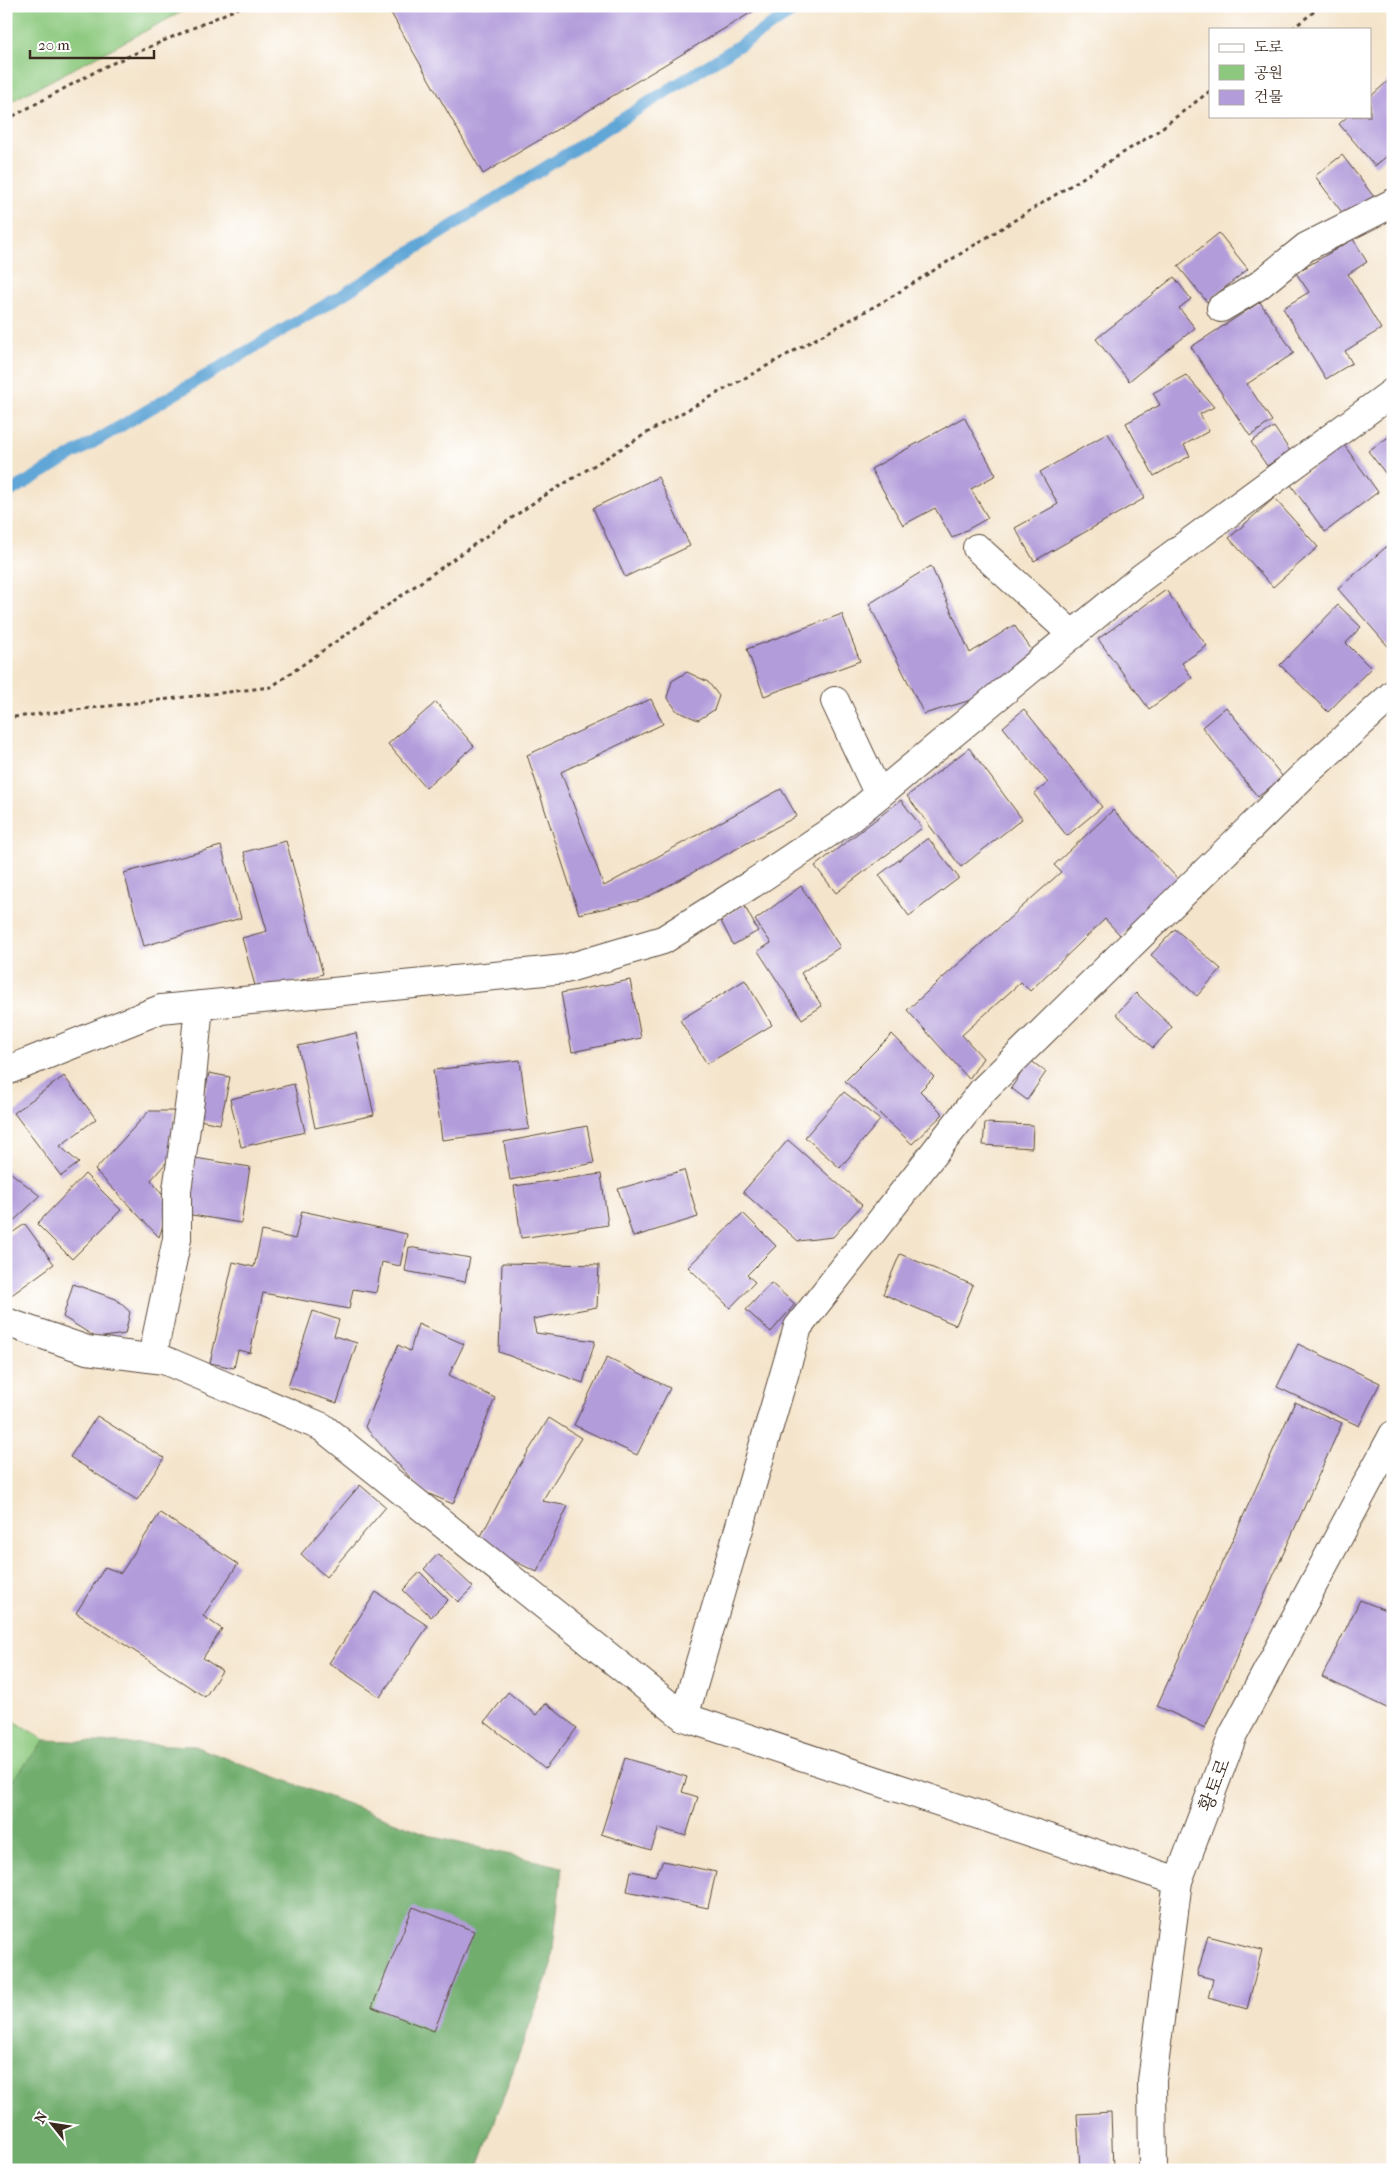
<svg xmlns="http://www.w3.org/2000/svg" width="1399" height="2176" font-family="'IM FELL French Canon','Noto Serif KR',serif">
	<rect width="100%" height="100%" fill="#fff"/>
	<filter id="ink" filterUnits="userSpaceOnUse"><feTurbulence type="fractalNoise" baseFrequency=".02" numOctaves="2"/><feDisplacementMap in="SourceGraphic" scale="10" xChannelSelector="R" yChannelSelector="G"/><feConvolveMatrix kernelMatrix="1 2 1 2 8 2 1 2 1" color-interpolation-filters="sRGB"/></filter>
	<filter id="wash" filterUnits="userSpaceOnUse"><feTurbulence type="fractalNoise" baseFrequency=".0096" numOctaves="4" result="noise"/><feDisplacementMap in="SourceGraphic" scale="20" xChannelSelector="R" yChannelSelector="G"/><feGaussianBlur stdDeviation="1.12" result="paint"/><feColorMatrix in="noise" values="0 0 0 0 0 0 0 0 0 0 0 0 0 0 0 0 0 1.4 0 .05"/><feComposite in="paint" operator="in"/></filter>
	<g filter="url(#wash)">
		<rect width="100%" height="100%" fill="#f4e4cb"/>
		<path fill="#8cc97e" stroke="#647a4e" d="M6,6H193L6,104Z
			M6,1716L45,1740L6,1788Z"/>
		<path fill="#71ad6d" stroke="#566c46" d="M45,1740L194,1746L438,1838L562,1867L551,1966L477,2170H6V1788Z"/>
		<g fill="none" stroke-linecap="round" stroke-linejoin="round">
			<path stroke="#60a6d6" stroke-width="12" d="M6,494L339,297L802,6"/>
		</g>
		<g id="blocks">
			<path fill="#b29cda" d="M387,6H762L483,174Z
				M1388,81L1393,86V151L1375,166L1339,124L1348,116H1370V97Z
				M1342,155L1374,197L1346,218L1315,176Z
				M1219,233L1248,269L1207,302L1178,266Z
				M1353,239L1367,262L1348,274L1381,329L1345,351L1352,363L1326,379L1283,308L1309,292L1296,273Z
				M1174,277L1191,299L1179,308L1195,328L1129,381L1096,339Z
				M1260,302L1294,353L1247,384L1272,421L1250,436L1191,347Z
				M1186,375L1214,407L1200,414L1209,431L1184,445L1190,456L1154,476L1126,423L1160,405L1153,393Z
				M964,417L996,475L971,489L988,518L952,538L935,508L903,525L871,469Z
				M1274,427L1290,451L1267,466L1251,442Z
				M1108,433L1145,498L1034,561L1015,528L1058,504L1040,472Z
				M1393,434V483L1368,451Z
				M1344,445L1378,492L1325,532L1291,485Z
				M658,477L690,546L625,577L593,508Z
				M1274,498L1318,547L1273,587L1229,538Z
				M1393,541V652L1338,589Z
				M931,566L970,653L1014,625L1039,660L975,699L924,714L869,604Z
				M1166,590L1207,646L1182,663L1192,678L1149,709L1098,639Z
				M1338,605L1361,627L1346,643L1371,668L1328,712L1280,665Z
				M842,614L860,661L764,696L747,649Z
				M687,672L708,682L719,696L714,710L698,720L677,711L667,697L672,681Z
				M651,699L663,724L561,772L604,886L781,789L797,816L642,900L579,914L527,755Z
				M436,702L474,746L426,788L388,744Z
				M1226,707L1283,777L1258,797L1202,727Z
				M1024,709L1102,807L1067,836L1034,794L1048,783L1003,727Z
				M969,748L1022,819L961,867L907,796Z
				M901,800L922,828L836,893L815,866Z
				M1113,810L1179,880L1121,936L1105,919L1030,991L1021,982L962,1035L983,1058L969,1079L907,1010L1061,872L1054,865Z
				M928,838L959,878L909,916L879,875Z
				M286,841L323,974L257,993L242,938L267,931L244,852Z
				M221,846L241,918L144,946L124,873Z
				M801,886L840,947L801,973L822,1006L802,1019L758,951L771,943L755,920Z
				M744,905L758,931L733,945L720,919Z
				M1175,929L1221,969L1197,996L1151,955Z
				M630,980L641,1038L572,1052L561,993Z
				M745,980L772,1025L707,1064L680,1020Z
				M1136,993L1172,1027L1153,1048L1116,1014Z
				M356,1033L374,1115L315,1128L298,1046Z
				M892,1034L934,1077L920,1091L943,1114L912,1144L845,1081Z
				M520,1060L529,1129L442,1140L433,1070Z
				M1030,1060L1046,1072L1027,1100L1011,1088Z
				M209,1073L230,1077L220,1124L199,1120Z
				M64,1076L96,1119L60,1146L79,1163L61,1176L14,1113Z
				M294,1084L305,1132L241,1147L230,1099Z
				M844,1092L880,1120L840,1168L805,1137Z
				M149,1111H174L172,1156L151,1180L170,1205L159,1237L95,1170Z
				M985,1123L1033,1125L1032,1148L983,1145Z
				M587,1126L594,1163L510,1180L504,1142Z
				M788,1140L862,1205L833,1237L798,1241L743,1192Z
				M195,1158L250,1167L241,1223L186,1214Z
				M6,1169L40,1196L6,1228Z
				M684,1170L698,1217L633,1237L618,1189Z
				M85,1174L121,1210L72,1259L37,1224Z
				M601,1174L608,1225L521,1238L514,1186Z
				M302,1211L407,1234L400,1266L382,1262L376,1293L353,1289L349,1309L263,1293L250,1353L238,1350L234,1368L210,1363L233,1262L254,1267L262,1231L295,1239Z
				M743,1213L776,1246L747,1275L755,1282L730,1308L688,1267Z
				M25,1224L54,1264L6,1299V1237Z
				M409,1247L470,1258L465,1282L405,1271Z
				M900,1254L973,1285L956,1325L883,1294Z
				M502,1263L599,1265L597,1307L533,1319L536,1333L595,1341L583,1383L499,1352Z
				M771,1283L795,1304L771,1332L746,1310Z
				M73,1284L116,1299L130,1312L125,1334L97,1338L63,1317Z
				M313,1311L339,1320L334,1336L357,1343L337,1403L288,1387Z
				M418,1324L464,1344L449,1375L495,1398L453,1504L422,1491L365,1427L398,1345L410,1351Z
				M1298,1344L1380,1383L1359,1426L1277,1387Z
				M607,1357L670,1388L637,1455L574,1425Z
				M1295,1402L1342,1423L1205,1728L1157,1706Z
				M97,1416L164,1458L137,1500L70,1457Z
				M549,1418L581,1438L542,1501L568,1506L537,1572L497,1553L481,1536L510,1481Z
				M360,1485L386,1507L326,1577L301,1554Z
				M160,1513L238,1564L203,1616L222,1629L203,1658L222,1671L205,1697L76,1613L105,1567L121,1573Z
				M438,1554L473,1587L458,1602L424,1569Z
				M420,1572L448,1600L431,1617L403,1590Z
				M376,1592L428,1626L380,1697L329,1663Z
				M1360,1600L1393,1613V1711L1322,1677Z
				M508,1692L536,1715L546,1703L577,1728L545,1769L485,1722Z
				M625,1758L687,1777L682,1792L698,1797L686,1836L659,1828L651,1850L601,1834Z
				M663,1861L716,1872L708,1908L627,1891L631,1871L655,1876Z
				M413,1907L474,1931L434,2031L372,2007Z
				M1208,1936L1262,1950L1247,2009L1208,1998L1213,1979L1197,1975Z
				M1111,2112L1113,2170H1080L1077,2114Z"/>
		</g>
	</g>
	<g filter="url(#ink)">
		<use href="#blocks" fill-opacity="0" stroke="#574638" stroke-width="1"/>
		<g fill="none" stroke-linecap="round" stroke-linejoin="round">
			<defs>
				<path id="minor" d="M1221,308L1258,286L1306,247L1393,203
					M977,548L1073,635
					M835,701L879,795
					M6,1071L161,1009L565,969L663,940L752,884L852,817L1141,578L1393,392
					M6,1322L87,1350L164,1360L322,1427L684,1717L1178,1881
					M152,1358L177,1239V1190L190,1100L199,1005
					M684,1717L798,1327L983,1090L1306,773L1393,694"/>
				<path id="major" d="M1153,2170L1152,2081L1178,1881L1233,1735L1393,1435"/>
			</defs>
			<use href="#minor" stroke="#574638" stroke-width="30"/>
			<use href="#major" stroke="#574638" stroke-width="30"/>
			<path stroke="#574638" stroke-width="3" stroke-dasharray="4 4" stroke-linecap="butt" d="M1292,29L1321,6
				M6,120L104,67L243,6
				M6,718L271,687L539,499L660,425L886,300L1155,133L1210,91"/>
			<use href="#minor" stroke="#fff" stroke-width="28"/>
			<use href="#major" stroke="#fff" stroke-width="28"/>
		</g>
	</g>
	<g text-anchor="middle" stroke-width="4.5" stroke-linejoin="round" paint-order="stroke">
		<g font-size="19" fill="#3b2a1e" stroke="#fff">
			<text transform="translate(1214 1785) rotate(-69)" y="7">황토로</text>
		</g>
	</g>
	<rect width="1399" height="2176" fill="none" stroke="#fff" stroke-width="25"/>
	<rect x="1209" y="28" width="162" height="90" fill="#ffffff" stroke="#b1aaa5"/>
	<rect x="1219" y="44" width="25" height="8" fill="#ffffff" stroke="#b1aaa5"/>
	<text x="1254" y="52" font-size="15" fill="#3b2a1e">도로</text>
	<rect x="1219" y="65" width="25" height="15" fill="#8cc97e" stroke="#b1aaa5"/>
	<text x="1254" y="78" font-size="15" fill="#3b2a1e">공원</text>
	<rect x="1219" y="90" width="25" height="15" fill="#b29cda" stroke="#b1aaa5"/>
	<text x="1254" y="102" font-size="15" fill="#3b2a1e">건물</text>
	<g transform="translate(52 2124) rotate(300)" stroke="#ffffff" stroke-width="4" paint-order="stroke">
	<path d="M0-4L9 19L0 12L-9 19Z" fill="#3b2a1e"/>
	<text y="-8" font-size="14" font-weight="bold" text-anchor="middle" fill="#3b2a1e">N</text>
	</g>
	<path d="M30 50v8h124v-8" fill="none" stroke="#3b2a1e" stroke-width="2.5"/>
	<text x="38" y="50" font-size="15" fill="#3b2a1e" stroke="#ffffff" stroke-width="4" paint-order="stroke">20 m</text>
</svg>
